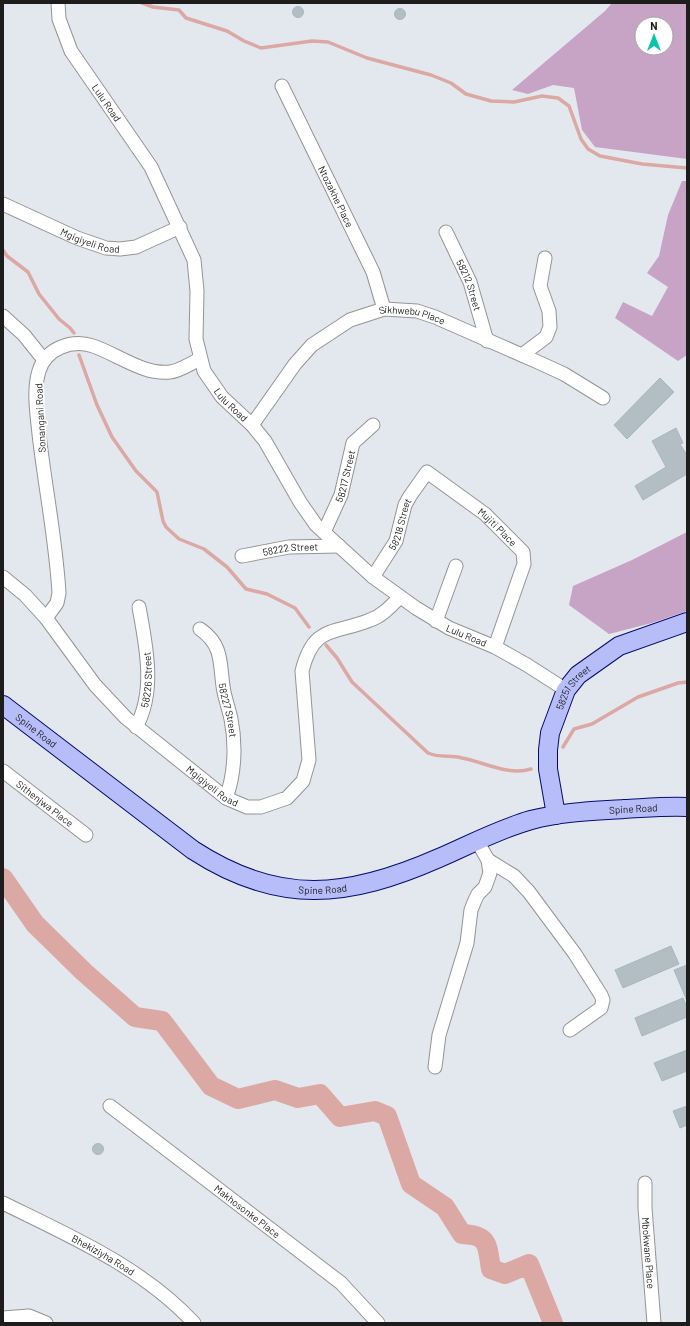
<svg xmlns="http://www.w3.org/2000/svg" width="690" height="1326" font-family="Barlow,sans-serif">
	<rect width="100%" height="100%" fill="#e3e8ee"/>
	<path fill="#c7a4c6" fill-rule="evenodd" d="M612,3H687V159L595,147L582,130L574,88L553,85L528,94L512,90L605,11ZM642,24H666V48H642Z
		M682,181H687V355L678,361L615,318L623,302L652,316L668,287L647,273L659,256L668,215Z
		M687,532V611L652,623L609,634L569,605L573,586L632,560Z"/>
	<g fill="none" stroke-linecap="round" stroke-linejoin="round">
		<path stroke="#dba8a4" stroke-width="3.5" d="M142,3L153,7L179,10L186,18L227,31L244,41L261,48L312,41L328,42L367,58L431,75L451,83L466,94L491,101L514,102L542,96L558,98L569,106L581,139L588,149L600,156L642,164L687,168
			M3,250L7,256L28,272L39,294L59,319L70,328L74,333
			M79,355L97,405L112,437L136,471L157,492L163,521L166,527L179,539L204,549L227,567L246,589L267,594L295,608L309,627
			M326,645L337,658L352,682L428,753C439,758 450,755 462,758C484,762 508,776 531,769
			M563,747L574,729L592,724L638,697L678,683L687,682"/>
		<path stroke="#dba8a4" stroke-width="20" d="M3,878L35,924L84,972L135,1017L162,1021L211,1086L238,1099L275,1090L298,1098L320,1094L340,1117L375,1111L387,1116L411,1184L445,1207L462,1234C490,1235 487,1246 491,1269L505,1274L529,1264L553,1323"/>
	</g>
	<path fill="#b2bec3" stroke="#a6b8bf" d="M292.5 12a5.5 5.5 0 1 1 11 0a5.5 5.5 0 1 1-11 0Z
		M394.5 14a5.5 5.5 0 1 1 11 0a5.5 5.5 0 1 1-11 0Z
		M660,378L674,392L627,439L614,425Z
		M676,428L683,443L680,444L687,455V474L643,500L635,486L666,467L652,441Z
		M671,946L679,964L623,988L615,970Z
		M687,965V1001L674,970Z
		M683,998L687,1007V1017L642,1036L635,1018Z
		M687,1050V1071L662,1081L654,1063Z
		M687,1106V1125L680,1128L673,1111Z
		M92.5 1149a5.5 5.5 0 1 1 11 0a5.5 5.5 0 1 1-11 0Z"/>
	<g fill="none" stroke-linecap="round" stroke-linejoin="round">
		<defs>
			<g id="street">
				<path id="s1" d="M58,3L59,19L71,51L151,167L194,260L197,291L196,339L204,371L222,397L252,425L265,441L300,502L316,525L373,577L416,608L449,628L495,647L527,665L566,690"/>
				<path id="s2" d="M282,86L373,272L384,309"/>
				<path id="s3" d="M3,204L77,238L106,248L120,249L136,247L180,227"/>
				<path id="s4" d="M446,232L470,282L487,341"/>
				<path d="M3,316L24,335L44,360"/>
				<path d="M522,355L546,337L550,327L549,311L540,286L545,258"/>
				<path id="s5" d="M252,425L295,364L312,345L350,320L384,309L417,311L435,317L540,363L564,374L603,398"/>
				<path id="s6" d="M324,532L341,495L353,443L373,425"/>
				<path id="s7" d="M242,556L289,547L339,546"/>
				<path id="s8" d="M3,577L25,595L46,618L95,685L126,718L226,798L247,807H261L287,798L303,781L309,760L302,671C314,624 334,635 370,620C382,616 391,606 400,597"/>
				<path id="s9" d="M373,577L396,541L405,505L410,496L427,472L485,514L523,552L524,564L495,647"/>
				<path d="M46,618L57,603L59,593C56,540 45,487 39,434C37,414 33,390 39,371C46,348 72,339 93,346C117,354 143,375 170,372C180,371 191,363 200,359"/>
				<path d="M436,621L456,566"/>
				<path id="s10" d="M200,629C225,646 219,667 224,692C226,701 229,710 231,719C236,744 235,774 226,798"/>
				<path id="s11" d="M136,727C156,691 146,646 139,607"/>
				<path id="s12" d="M3,771L86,835"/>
				<path d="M488,860L514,876L529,892L575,954L601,995L603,1000L601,1008L570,1030"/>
				<path d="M435,1067L439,1035L467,943L471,910L475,900L478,894L485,887L490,873L488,860L477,841"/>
				<path id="s13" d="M110,1106L341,1283L378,1323"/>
				<path id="s14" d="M645,1183V1208L654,1323"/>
				<path id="s15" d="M3,1203C70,1236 142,1267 194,1323"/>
				<path d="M3,1318L29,1316L46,1323"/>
			</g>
			<g id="secondary">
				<path id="s16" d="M3,705L193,850C279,906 348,898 439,858C469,845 499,829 531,820C561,812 593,811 624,809C645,808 666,806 687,807"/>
				<path id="s17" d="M556,815L548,769V750L550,733L566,690L578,675L619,646L687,622"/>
			</g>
		</defs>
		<use href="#street" stroke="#949494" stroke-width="15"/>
		<use href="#secondary" stroke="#070b71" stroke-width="20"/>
		<use href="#street" stroke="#fff" stroke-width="13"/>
		<use href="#secondary" stroke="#b7bdf8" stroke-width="18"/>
	</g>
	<g text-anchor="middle" stroke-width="3.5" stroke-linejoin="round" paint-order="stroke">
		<g font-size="10" fill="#1d1d1d" stroke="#fff">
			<text dy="4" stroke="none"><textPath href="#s1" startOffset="113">Lulu Road</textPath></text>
			<text dy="4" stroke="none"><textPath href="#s2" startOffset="123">Ntozakhe Place</textPath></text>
			<text dy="4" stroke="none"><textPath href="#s3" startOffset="95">Mgigiyeli Road</textPath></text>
			<text dy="4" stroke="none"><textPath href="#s4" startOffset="58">58212 Street</textPath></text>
			<text dy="4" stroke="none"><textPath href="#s5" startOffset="210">Sikhwebu Place</textPath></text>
			<text dy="4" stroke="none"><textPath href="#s1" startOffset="449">Lulu Road</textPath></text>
			<text transform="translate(40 418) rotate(-93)" y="4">Sonangani Road</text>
			<text dy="4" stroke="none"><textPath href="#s6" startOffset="60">58217 Street</textPath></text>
			<text dy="4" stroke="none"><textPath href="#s9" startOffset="60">58218 Street</textPath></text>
			<text dy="4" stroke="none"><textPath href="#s9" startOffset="209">Mujiti Place</textPath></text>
			<text dy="4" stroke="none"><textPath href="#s7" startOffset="49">58222 Street</textPath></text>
			<text dy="4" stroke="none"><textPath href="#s1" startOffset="785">Lulu Road</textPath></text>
			<text dy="4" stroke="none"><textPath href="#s11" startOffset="49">58226 Street</textPath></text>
			<text dy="4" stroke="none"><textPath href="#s17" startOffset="135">58251 Street</textPath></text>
			<text dy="4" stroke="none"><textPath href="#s10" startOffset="89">58227 Street</textPath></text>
			<text dy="4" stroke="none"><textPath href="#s16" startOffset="42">Spine Road</textPath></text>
			<text dy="4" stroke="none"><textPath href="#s8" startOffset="298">Mgigiyeli Road</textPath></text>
			<text dy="4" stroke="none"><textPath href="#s12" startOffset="53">Sithenjwa Place</textPath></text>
			<text dy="4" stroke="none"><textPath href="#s16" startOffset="701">Spine Road</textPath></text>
			<text dy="4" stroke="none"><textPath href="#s16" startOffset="377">Spine Road</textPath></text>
			<text dy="4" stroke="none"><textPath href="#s13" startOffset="173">Makhosonke Place</textPath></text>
			<text dy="4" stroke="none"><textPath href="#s14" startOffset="70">Mbokwane Place</textPath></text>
			<text dy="4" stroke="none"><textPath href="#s15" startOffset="113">Bhekiziyha Road</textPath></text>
		</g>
	</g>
	<rect width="690" height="1326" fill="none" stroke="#1d1d1d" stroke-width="8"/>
	<g transform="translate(654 36)"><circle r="19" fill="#ffffff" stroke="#a5a5a5"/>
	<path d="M0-3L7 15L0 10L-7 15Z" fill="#04c6a9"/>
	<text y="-6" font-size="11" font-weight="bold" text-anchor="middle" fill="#1d1d1d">N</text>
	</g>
</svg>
